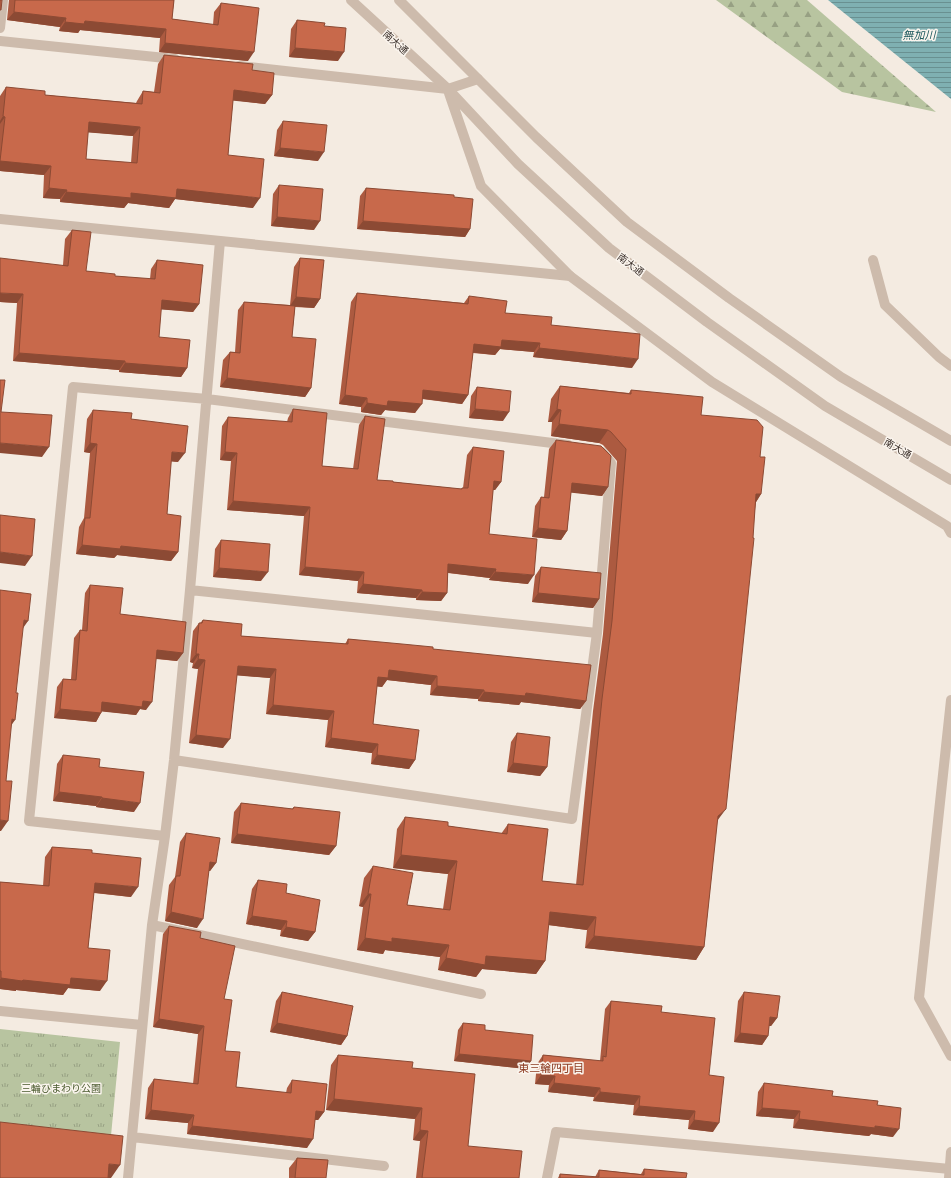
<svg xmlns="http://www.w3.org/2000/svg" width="951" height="1178" font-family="Barlow,'Noto Sans JP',sans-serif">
	<defs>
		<pattern id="forest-firs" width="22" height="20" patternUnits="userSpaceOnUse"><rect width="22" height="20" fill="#b8c4a0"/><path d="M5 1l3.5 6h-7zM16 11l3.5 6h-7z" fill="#97a083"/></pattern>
		<pattern id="park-tufts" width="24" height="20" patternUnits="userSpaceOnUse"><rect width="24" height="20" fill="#b8c4a0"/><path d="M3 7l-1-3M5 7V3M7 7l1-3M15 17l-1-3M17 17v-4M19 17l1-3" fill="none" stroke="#97a083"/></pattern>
		<pattern id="water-rules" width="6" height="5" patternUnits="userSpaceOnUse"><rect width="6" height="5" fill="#7fb0b2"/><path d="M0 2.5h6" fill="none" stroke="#699091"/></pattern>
	</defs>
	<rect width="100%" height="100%" fill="#f4ebe1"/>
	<path fill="url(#forest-firs)" d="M716,0H807L936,112L842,92Z"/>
	<path fill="url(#park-tufts)" d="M0,1029L120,1042L110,1146L0,1135Z"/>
	<path fill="url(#water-rules)" d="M828,0H951V99Z"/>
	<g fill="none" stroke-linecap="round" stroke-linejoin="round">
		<path stroke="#cdbbac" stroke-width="10" d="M873,260L885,305L939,357L951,366"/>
		<path stroke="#cdbbac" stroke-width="10" d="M0,28L3,0
			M0,41L175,59
			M239,66L448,89L478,79
			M0,219L570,276
			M190,590L597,633
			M174,760L572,819L597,633L611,463L602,452
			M165,836L29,821L73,387L207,399L568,445
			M152,925L481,994
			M0,1011L142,1025
			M132,1137L384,1166
			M128,1178L152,925L165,836L174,760L190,590L220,241
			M547,1178L556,1132L950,1169"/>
		<path stroke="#cdbbac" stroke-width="10" d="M351,0L448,89L518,164L609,248L707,322L825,406L951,480
			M399,0L536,137L627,222L729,298L841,377L951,441
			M449,93L481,186L570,276L712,382L947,526L951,533
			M951,700L919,998L951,1056
			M949,1178L951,1152"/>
	</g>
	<path fill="#ac5a40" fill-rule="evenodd" d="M9,0H174L172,19L213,25L214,12L221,3L248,61L159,52L160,38L80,30L78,33L59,31L60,27L7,20Z
		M297,20L324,26L338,61L289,57L291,29Z
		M164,55L252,70L272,95L265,104L233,100L228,155L253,208L175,199L169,208L128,203L124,208L60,202V199L43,198L44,175L0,171V96L6,87L45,95L136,103L137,101L143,91L154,92L158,64ZM88,132L133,136L131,163L86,159Z
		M283,121L318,161L274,156L277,130Z
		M279,185L314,230L271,226L273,194Z
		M366,188L454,197L470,229L465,237L357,229L360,196Z
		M72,230L86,271L115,276L150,279L151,269L157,260L199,304L193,312L161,309L159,337L187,368L181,377L119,372V370L13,361L17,303L0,302L63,265L65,239Z
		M300,258L320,299L314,308L295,307L292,337L311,388L305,397L220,387L223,360L230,352H235L238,310L244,302L290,305L294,267Z
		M357,293L464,303L469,296L505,313L551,325L632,368L533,357L534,352L500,349L495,355L473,353L468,395L462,404L422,399L415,413L385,410L381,415L361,412V407L339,404L351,302Z
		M560,386L629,393L631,390L701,415L760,457L761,494L756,502L717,822L704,947L696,960L585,948L587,930L548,925L545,961L536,974L482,969L476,977L438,970L440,957L385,950L383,954L357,950L363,907L359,906L364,878L373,866L407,905L443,909L448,874L393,868L397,829L405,817L448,826L501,834L508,824L542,881L576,885L593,711L603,634L617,461L603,445L599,443L551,436L552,422H548L551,399Z
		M477,387L503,421L469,418L471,396Z
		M293,409L322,466L353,469L359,425L365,416L377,480L393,482L461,489L462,488H463L467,455L473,447L501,482L495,490H493L489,534L528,584L489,580L490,578L448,573L447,593L441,601L416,600V598L357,593L358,581L299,575L304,516L227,510L231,461L220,460L222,426L228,417L287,422L288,418Z
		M93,410L131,419L178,462L171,461L167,514L178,552L171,561L117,555L114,558L76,554L79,527L84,518L90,453L84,452L87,419Z
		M556,440L608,487L602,496L571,492L567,531L561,540L532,537L535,506L541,497H544L549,449Z
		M221,540L261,581L213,577L215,549Z
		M541,567L599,599L593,608L532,602L535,576Z
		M90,585L120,614L183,653L177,661L156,659L146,710L140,709L136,715L102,711L96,722L54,718L57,687L63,679H71L74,638L80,630H82L85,593Z
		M203,620L241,636L345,644L348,639L433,649L586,701L580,709L521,702L519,705L478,701V699L430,695L431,685L387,680L382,687L377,686L373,724L415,760L409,769L371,764L372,753L325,747L328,720L266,714L270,678L237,675L223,748L189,743L198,669L192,668L193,663L190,662L193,631L199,623H200Z
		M517,733L547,767L540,776L507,772L511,742Z
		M63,755L99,767L134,812L96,807V806L53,801L57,764Z
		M241,803L292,809L294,807L336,846L329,855L231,843L234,812Z
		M186,833L216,863L210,871H209L197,928L165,921L169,885L175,877L180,842Z
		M52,847L92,853L131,897L94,893L88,948L100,991L68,988L63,995L16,990V991L0,989V882L43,886L45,857Z
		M258,880L286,893L315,932L308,941L280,936L281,930L246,924L252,889Z
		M169,926L200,938L224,999L225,1051L236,1087L286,1093L287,1088L292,1080L324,1112L318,1120H315L307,1148L187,1134L188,1123L145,1119L148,1088L154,1079L193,1084L198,1034L153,1027L163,934Z
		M282,992L347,1036L341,1045L270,1032L276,1001Z
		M744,992L777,1018L771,1026H769L768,1036L762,1045L734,1042L738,1001Z
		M611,1001L661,1012L709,1075L713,1132L688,1129L689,1120L633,1115L634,1105L593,1101L594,1097L548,1092L549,1085L535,1084L537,1064L543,1055L600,1061L605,1009Z
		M463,1023L485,1030L531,1061L526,1069L454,1061L458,1030Z
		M338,1055L412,1068L468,1146L519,1178H416L420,1141L413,1140L415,1119L326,1110L331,1065Z
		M764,1083L877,1105L893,1137L871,1134L869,1136L793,1128L794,1119L756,1116L758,1092Z
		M297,1158L326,1178H289V1168Z
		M644,1169L686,1178H558L560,1174L595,1177L599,1170L641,1174Z"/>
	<path fill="#8c4a34" d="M14,12L66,18L60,27L7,20Z
		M85,21L166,29L160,38L80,30L78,33L59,31L65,22Z
		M165,43L254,52L248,61L159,52Z
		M295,48L344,52L338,61L289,57Z
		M234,90L272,95L265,104L227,100Z
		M3,116L5,117L0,124V121Z
		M89,122L140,127L133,136L83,132Z
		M280,148L324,152L318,161L274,156Z
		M0,161L51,166L44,175L0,171Z
		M49,188L67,190L60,199L43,198Z
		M177,189L260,198L253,208L175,199L169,208L128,203L124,208L60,202L66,192L131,193Z
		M277,217L320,221L314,230L271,226Z
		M363,221L470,229L465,237L357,229Z
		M0,293L23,294L17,303L0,302Z
		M296,297L320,299L314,308L290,306Z
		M162,300L199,304L193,312L156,309Z
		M502,340L540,343L534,352L500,349L495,355L468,352L474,344Z
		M539,348L638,359L632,368L533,357Z
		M19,353L125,361L119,370L13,361Z
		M125,363L187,368L181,377L119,372Z
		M227,378L311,388L305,397L220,387Z
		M423,390L468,395L462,404L417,398Z
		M345,395L367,398L361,407L339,404Z
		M388,401L422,404L415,413L385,410L381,415L361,412L367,403Z
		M475,409L509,412L503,421L469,418Z
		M557,409L561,410L552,422H548Z
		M559,424L608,430L599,443L551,436Z
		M0,443L49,447L42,457L0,453Z
		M90,443L97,444L90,453L84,452Z
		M172,452L185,453L178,462L166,461Z
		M225,452L237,453L231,461L220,460Z
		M494,481L501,482L495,490H488Z
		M572,483L608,487L602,496L565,492Z
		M756,494H761L753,507Z
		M233,501L310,507L304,516L227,510Z
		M538,528L567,531L561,540L532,537Z
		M82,545L121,546L178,552L171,561L117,555L114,558L76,554Z
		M0,552L32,556L25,566L0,563Z
		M448,564L496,569L490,578L442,572Z
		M305,567L364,572L358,581L299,575Z
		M219,568L268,572L261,581L213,577Z
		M495,572L534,575L528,584L489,580Z
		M363,584L422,590L416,598L357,593Z
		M422,592L447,593L441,601L416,600Z
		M538,593L599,599L593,608L532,602Z
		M24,620L28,621L21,631Z
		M157,650L183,653L177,661L151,658Z
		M196,654H199L193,663L190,662Z
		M198,659L205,660L198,669L192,668Z
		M238,666L276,669L270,678L232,675Z
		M389,670L437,676L431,685L387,680L382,687L372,686L378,677Z
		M437,686L484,690L478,699L430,695Z
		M484,692L526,693L586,701L580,709L521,702L519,705L478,701Z
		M143,701L152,702L146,710L140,709L136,715L97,711L102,702Z
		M273,705L334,711L328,720L266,714Z
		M60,709L101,713L96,722L54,718Z
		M12,719L15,720L8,730Z
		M196,735L230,739L223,748L189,743Z
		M331,738L378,744L372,753L325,747Z
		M377,755L415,760L409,769L371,764Z
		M513,763L547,767L540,776L507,772Z
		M59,792L102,797L96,806L53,801Z
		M102,798L140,803L134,812L96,807Z
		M726,809L717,821L718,816Z
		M0,820L8,821L1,831H0Z
		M237,834L336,846L329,855L231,843Z
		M401,855L457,861L448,874L393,868Z
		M210,862L216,863L210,871H204Z
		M95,883L138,887L131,897L88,892Z
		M368,894H371L363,907L359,906Z
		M171,912L203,919L197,928L165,921Z
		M550,912L596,917L587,930L541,924Z
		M252,916L287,921L281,930L246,924Z
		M286,927L315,932L308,941L280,936Z
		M594,936L704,947L696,960L585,948Z
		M365,938H392L449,945L440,957L385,950L383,954L357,950Z
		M486,956L545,961L536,974L482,969L476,977L438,970L446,958Z
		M1,978L23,980L71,978L107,981L100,991L68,988L63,995L16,990V991L0,989V979Z
		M770,1017L777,1018L771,1026H764Z
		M159,1019L204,1026L198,1034L153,1027Z
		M277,1023L347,1036L341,1045L270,1032Z
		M740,1033L768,1036L762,1045L734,1042Z
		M459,1054L531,1061L526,1069L454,1061Z
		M541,1075L555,1076L549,1085L535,1084Z
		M554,1083L600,1088L594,1097L548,1092Z
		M600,1092L640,1096L634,1105L593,1101Z
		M334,1099L422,1108L415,1119L326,1110Z
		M639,1106L695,1111L689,1120L633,1115Z
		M762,1108L800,1111L794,1119L756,1116Z
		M151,1110L194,1115L188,1123L145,1119Z
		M316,1111L324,1112L318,1120L310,1119Z
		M799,1119L875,1126L899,1129L893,1137L871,1134L869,1136L793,1128Z
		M694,1120L719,1123L713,1132L688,1129Z
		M192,1126L313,1139L307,1148L187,1134Z
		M420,1130L428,1131L420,1141L413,1140Z
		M109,1164L120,1165L111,1178H100Z"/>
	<path fill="#c8694b" stroke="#8c4a34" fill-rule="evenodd" d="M0,0H2L1,10H0Z
		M15,0H174L172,19L218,25L221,3L259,8L254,52L165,43L166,29L85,21L84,24L65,22L66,18L14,12Z
		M297,20L325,23L324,26L346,28L344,52L295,48Z
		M164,55L253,64L252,70L274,73L272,95L234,90L228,155L264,159L260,198L177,189L176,198L131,193V198L66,192L67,190L49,188L51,166L0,161L5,117L3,116L6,87L45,91V95L142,104L143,91L160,93ZM89,122L140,127L137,163L86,159Z
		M283,121L327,125L324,152L280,148Z
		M279,185L323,189L320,221L277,217Z
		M366,188L454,195V197L473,199L470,229L363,221Z
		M72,230L91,232L86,271L115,274V276L155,279L157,260L203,265L199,304L162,300L159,337L190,340L187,368L125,363V361L19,353L23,294L0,293V258L68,266Z
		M300,258L324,260L320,299L296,297Z
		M357,293L468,304L469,296L507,301L505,313L552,317L551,325L640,334L638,359L539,348L540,343L502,340L501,347L474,344L468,395L423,390L422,404L388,401L387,406L367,403V398L345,395Z
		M244,302L295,306L292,337L316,339L311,388L227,378L230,352L240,353Z
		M0,380H5L1,412L52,415L49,447L0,443Z
		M560,386L631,394V390L703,397L701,415L757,420L763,427L760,457H765L761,494H756L753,538H754L726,809L718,816L704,947L594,936L596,917L550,912L545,961L486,956L485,965L446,958L449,945L392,938V942L365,938L371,894H368L373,866L413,873L407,905L450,910L457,861L401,855L405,817L448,822V826L507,834L508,824L548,829L542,881L583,885L602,699L612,621L626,449L611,432L608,430L559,424L561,410L557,409Z
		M477,387L511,391L509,412L475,409Z
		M293,409L327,413L322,466L358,469L365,416L385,419L377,480L393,481V482L462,489V488H468L473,447L504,451L501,482L494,481L489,534L537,539L534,575L495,572L496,569L448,564L447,593L422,592V590L363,584L364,572L305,567L310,507L233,501L237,453L225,452L228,417L292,422Z
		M93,410L132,413L131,419L188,426L185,453L172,452L167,514L181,516L178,552L121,546L120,549L82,545L85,518H90L97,444L90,443Z
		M556,440L601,446L611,456L608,487L572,483L567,531L538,528L541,497L549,498Z
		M0,515L35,519L32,556L0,552Z
		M221,540L270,544L268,572L219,568Z
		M541,567L601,573L599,599L538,593Z
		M90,585L123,588L120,614L186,622L183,653L157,650L152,702L143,701L142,707L102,702L101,713L60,709L63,679L76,680L80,630L87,631Z
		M0,590L31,594L28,621L24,620L16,693H18L15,720L12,719L6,781H12L8,821L0,820Z
		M203,620L242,624L241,636L348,644V639L402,644L433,647V649L591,665L586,701L526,693L525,696L484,692V690L437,686V676L389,670L388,678L378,677L373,724L419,730L415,760L377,755L378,744L331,738L334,711L273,705L276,669L238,666L230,739L196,735L205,660L198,659L199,654H196L199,623H202Z
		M517,733L550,737L547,767L513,763Z
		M63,755L100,759L99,767L144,772L140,803L102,798V797L59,792Z
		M241,803L293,809L294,807L340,812L336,846L237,834Z
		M186,833L220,838L216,863L210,862L203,919L171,912L176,876H180Z
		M52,847L92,850V853L141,858L138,887L95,883L88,948L110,950L107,981L71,978L70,985L23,980L22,981L1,978V971H0V882L49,886Z
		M258,880L287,884L286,893L320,900L315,932L286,927L287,921L252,916Z
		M169,926L201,932L200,938L235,946L224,999L232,1000L225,1051L240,1052L236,1087L291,1093L292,1080L327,1084L324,1112L316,1111L313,1139L192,1126L194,1115L151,1110L154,1079L198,1084L204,1026L159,1019Z
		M282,992L353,1006L347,1036L277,1023Z
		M744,992L780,996L777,1018L770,1017L768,1036L740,1033Z
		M611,1001L662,1006L661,1012L715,1018L709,1075L724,1077L719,1123L694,1120L695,1111L639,1106L640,1096L600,1092V1088L554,1083L555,1076L541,1075L543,1055L603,1061V1056L606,1057Z
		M463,1023L485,1025V1030L533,1035L531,1061L459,1054Z
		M338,1055L413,1062L412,1068L475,1074L468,1146L522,1151L519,1178H422L428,1131L420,1130L422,1108L334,1099Z
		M764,1083L833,1091L832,1096L878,1101L877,1105L901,1108L899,1129L875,1126V1128L799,1119L800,1111L762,1108Z
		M0,1122L123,1136L120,1165L109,1164L108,1178H0Z
		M297,1158L328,1160L326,1178H295Z
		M644,1169L687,1173L686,1178H560V1174L599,1177V1170L644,1175Z"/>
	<g text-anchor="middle" stroke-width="3" stroke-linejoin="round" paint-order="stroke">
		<g font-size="10" fill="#3b302b" stroke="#fbf5ee">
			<text transform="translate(396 42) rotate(42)" y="4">南大通</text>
			<text transform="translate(631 264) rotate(37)" y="4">南大通</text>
			<text transform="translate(898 448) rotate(30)" y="4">南大通</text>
		</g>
		<g font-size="10" fill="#4a5a2e" stroke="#fbf5ee">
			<text x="61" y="1092">三輪ひまわり公園</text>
		</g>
		<g font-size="11" font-style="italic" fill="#1f5a5e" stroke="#fbf5ee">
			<text x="919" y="39">無加川</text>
		</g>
		<g font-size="11" fill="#8c3b22" stroke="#fbf5ee">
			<text x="551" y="1072">東三輪四丁目</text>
		</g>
	</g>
</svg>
